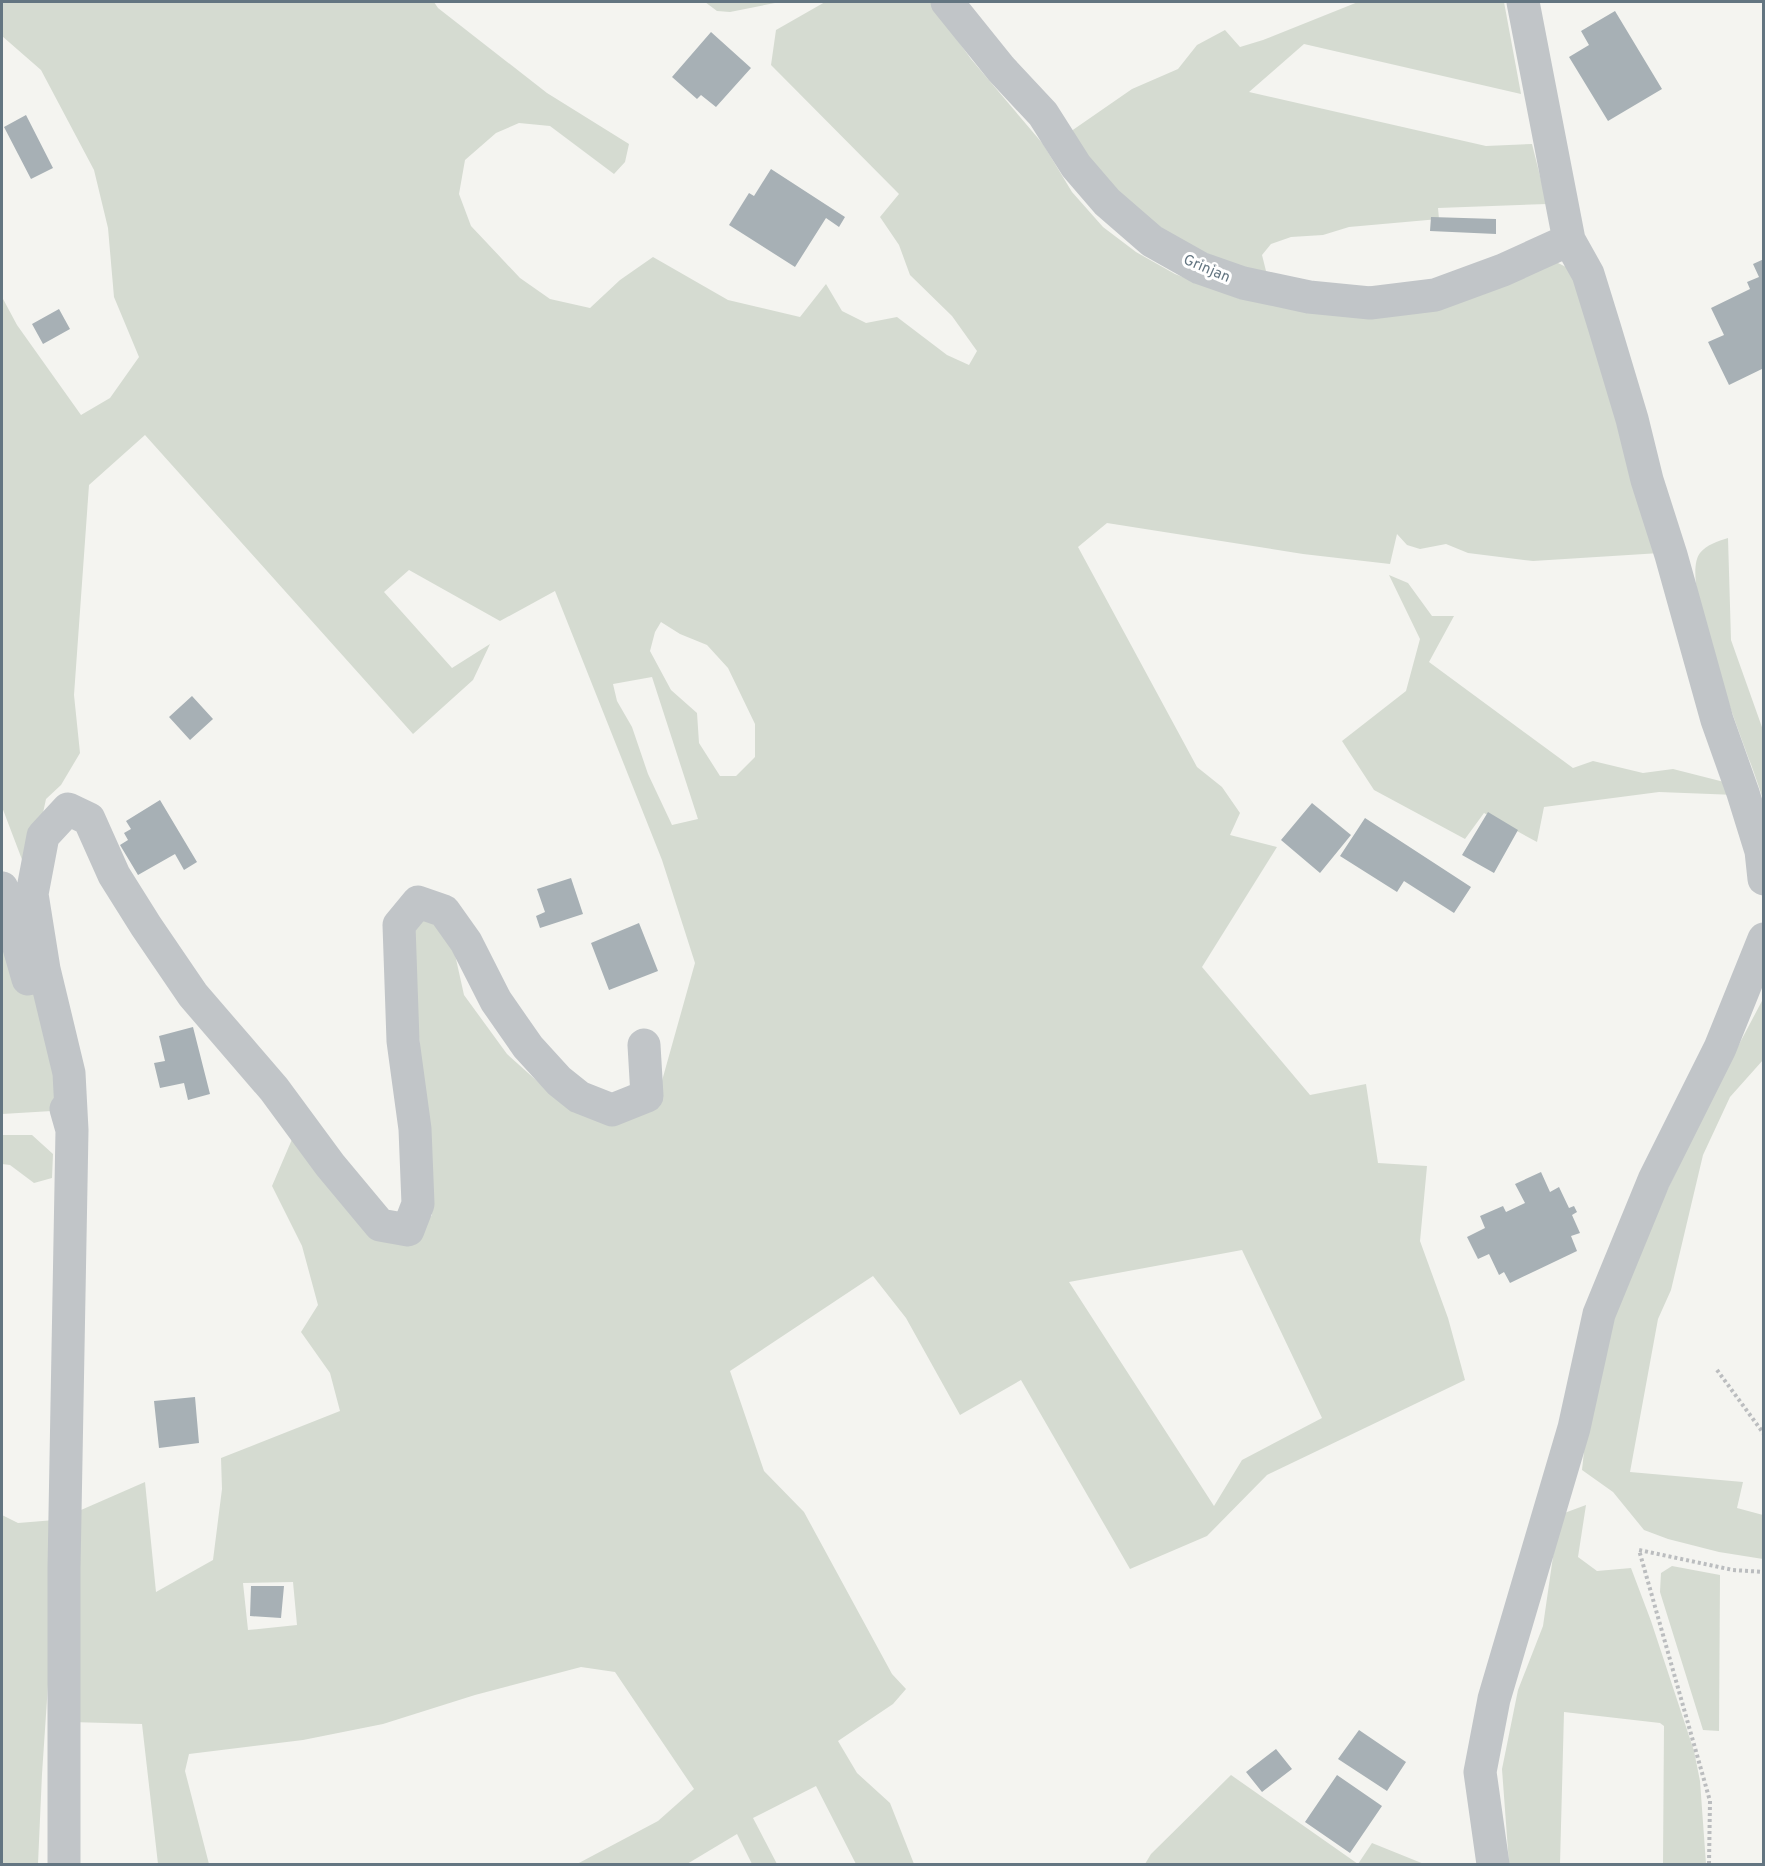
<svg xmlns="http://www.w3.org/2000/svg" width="1765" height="1866" font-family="Overpass,sans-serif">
	<rect width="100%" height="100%" fill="#f4f4f0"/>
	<path fill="#d5dbd1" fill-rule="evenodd" d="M2,2H434L438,8L547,93L629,144L625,162L614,174L550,126L519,123L496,133L465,160L459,194L471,226L520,278L550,299L590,308L620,280L653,257L728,300L800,317L826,284L842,311L866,323L897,317L947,355L969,365L977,351L952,316L910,275L899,245L880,217L899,194L771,65L776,30L825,2H930L971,59L1043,144L1072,192L1103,227L1136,252L1175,274L1235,297L1286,308L1556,262L1570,269L1660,553L1533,561L1468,553L1446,544L1420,549L1407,545L1397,534L1390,564L1303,554L1107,523L1078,547L1197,767L1222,787L1240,813L1230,835L1277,847L1202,967L1310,1095L1366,1084L1378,1163L1427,1166L1420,1241L1448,1318L1465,1380L1267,1475L1207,1536L1130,1569L1021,1380L960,1415L906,1318L873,1276L730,1371L764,1471L804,1512L892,1674L906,1689L893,1704L838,1741L857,1773L890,1803L914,1864H856L816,1786L753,1818L777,1864H752L737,1834L687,1864H577L658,1821L694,1789L615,1672L581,1667L475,1695L383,1724L303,1740L189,1754L185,1771L209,1864H158L142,1724L71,1722L81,1510L145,1482L156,1592L213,1560L222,1489L221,1458L340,1411L330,1373L301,1332L318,1305L302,1246L272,1186L293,1137L410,1240L432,1215L414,968L413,925L428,916L450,932L464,995L507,1054L565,1106L658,1095L695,963L662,860L555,591L500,621L409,570L384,592L452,668L490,644L473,680L413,734L145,435L89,485L74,695L80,753L61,785L46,799L29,878L2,807V297L17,325L81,415L110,398L139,357L114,297L108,228L94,170L41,70L2,36ZM661,622L680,634L707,645L728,668L755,724V757L736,776H720L699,743L697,713L671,690L650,651L655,632ZM652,677L698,819L672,825L648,774L632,727L617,701L613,684ZM1242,1250L1322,1418L1242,1460L1214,1506L1069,1282ZM293,1582L297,1625L248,1630L243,1583Z
		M705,2H780L730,12L717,11Z
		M1358,2H1504L1521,94L1304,44L1249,92L1486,146L1532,144L1547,204L1438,208L1439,219L1349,227L1323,235L1291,237L1271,244L1262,255L1268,279L1158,233L1109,187L1067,134L1132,89L1178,69L1197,45L1225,30L1240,47L1263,40Z
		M1728,538L1731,640L1763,730V800C1752,759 1676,583 1700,553C1706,545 1718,541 1728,538Z
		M1389,575L1408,583L1432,616H1454L1429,662L1573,768L1593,761L1643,773L1673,769L1732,784L1736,795L1659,792L1544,807L1537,842L1484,813L1465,839L1374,790L1342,741L1406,691L1420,639Z
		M2,906L28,967L60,1086L52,1111L2,1114Z
		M1763,999V1060L1730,1097L1703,1155L1671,1290L1658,1319L1630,1472L1743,1482L1737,1508L1763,1515V1559L1719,1552L1668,1539L1644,1530L1613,1492L1582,1470L1587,1424L1612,1306L1717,1086Z
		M2,1135H32L53,1154L52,1178L34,1183L10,1165L2,1164Z
		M1586,1505L1578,1557L1597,1571L1631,1568L1651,1621L1694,1751L1700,1781L1706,1864H1663L1664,1726L1660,1723L1564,1712L1560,1864H1509L1502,1769L1518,1690L1543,1626L1559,1515Z
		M2,1515L18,1523L55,1520L57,1551L42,1774L38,1864H2Z
		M1672,1566L1720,1575L1719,1731L1703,1730L1660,1592L1661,1573Z
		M1231,1775L1358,1864L1372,1843L1424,1864H1145L1151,1854Z"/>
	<path fill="#a7b0b5" d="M1615,11L1662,89L1608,121L1569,57L1589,45L1581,31Z
		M711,32L751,68L716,107L701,95L697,99L672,77Z
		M26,115L53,168L31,179L4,127Z
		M771,169L845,217L839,227L826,218L795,267L729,225L749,193L754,196Z
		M1431,217L1496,219V234L1430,231Z
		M1764,259V368L1729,385L1708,342L1724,335L1711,308L1750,289L1747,282L1759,277L1753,264Z
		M59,309L70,329L43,344L32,324Z
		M192,696L213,719L190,740L169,717Z
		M160,800L197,862L184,870L175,854L138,875L120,845L128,840L124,833L131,829L126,821Z
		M1312,803L1351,835L1320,873L1281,840Z
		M1488,812L1518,830L1494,873L1462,855Z
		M1365,818L1471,887L1454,913L1404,881L1397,892L1340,856Z
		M571,878L583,914L540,928L536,916L545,912L537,889Z
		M639,923L658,971L609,990L591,943Z
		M193,1027L210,1094L188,1100L184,1083L160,1088L154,1063L165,1061L159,1036Z
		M1541,1172L1550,1192L1559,1187L1569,1208L1574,1206L1577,1212L1572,1215L1580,1233L1571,1236L1577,1251L1510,1283L1504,1272L1499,1275L1489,1254L1478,1259L1467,1237L1485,1228L1480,1216L1503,1206L1506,1212L1525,1203L1515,1184Z
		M195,1397L199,1443L159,1448L154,1401Z
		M251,1586H284L281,1618L250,1616Z
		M1359,1730L1406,1762L1387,1791L1338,1759Z
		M1276,1749L1292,1769L1262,1792L1246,1772Z
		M1337,1775L1382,1806L1350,1853L1305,1822Z"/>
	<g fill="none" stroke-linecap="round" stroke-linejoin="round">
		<path stroke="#bbbdbf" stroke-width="4" stroke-dasharray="3 3" stroke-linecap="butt" d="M1717,1370L1764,1434
			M1709,1864L1710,1801L1639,1550L1733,1570L1764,1572"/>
		<path stroke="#c1c5c8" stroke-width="33" d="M947,2L1001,69L1043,114L1076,166L1107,202L1152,241L1200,268L1243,283L1309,297L1370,303L1435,295L1503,270L1569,240
			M1523,2L1569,240L1588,274L1605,329L1632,419L1647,480L1671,555L1717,720L1743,793L1761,851L1764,879
			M2,888L28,979
			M72,1130L69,1073L44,969L32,894L43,836L68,809L89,819L114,875L146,926L193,995L274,1089L330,1165L380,1225L408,1230L418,1204L415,1129L403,1041L399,925L418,902L444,911L466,942L496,1001L528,1047L559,1081L579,1097L612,1110L647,1096L644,1045
			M64,1864V1569L72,1130L66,1109
			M1493,1864L1480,1772L1494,1699L1574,1428L1599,1314L1654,1180L1720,1048L1764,939"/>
	</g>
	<g text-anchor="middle" stroke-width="6" stroke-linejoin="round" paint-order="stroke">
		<g font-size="15" fill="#637581" stroke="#fff">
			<text transform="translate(1207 268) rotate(23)" y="5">Grinjan</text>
		</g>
	</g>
	<rect width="1765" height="1866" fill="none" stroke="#637581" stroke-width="6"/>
</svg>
